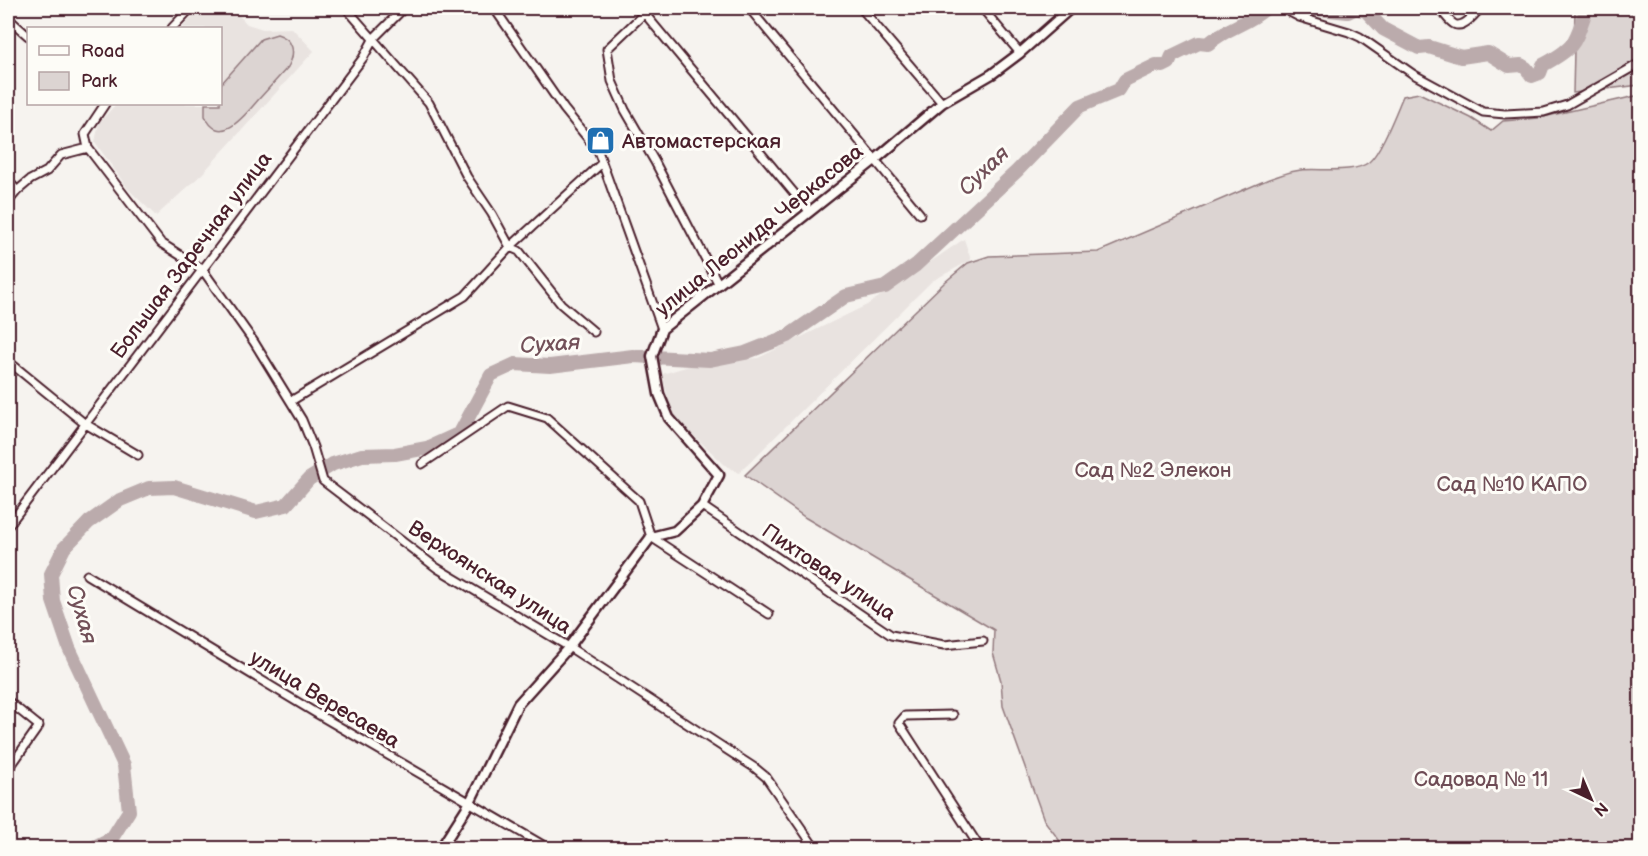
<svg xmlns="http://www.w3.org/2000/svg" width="1648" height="856" font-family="'Balsamiq Sans',sans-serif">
	<rect width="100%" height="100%" fill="#f6f3ef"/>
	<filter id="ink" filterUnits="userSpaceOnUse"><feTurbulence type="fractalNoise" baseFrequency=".0167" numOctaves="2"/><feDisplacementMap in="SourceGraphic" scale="12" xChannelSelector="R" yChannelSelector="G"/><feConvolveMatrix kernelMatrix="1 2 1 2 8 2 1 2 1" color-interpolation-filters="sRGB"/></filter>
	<g filter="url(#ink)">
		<path fill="#e9e3e0" d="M200,8H232L247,24L263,29L292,28L314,51L202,174L156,216L128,189L95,142L99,123L116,104H220V28H182Z
			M964,239L971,260L932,281L739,473L725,465L672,415L662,374L696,364L758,358L867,305Z"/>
		<path fill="#dcd4d2" stroke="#937a7e" stroke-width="1.5" d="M1575,8H1640V85L1573,93Z
			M277,34C294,39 296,53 288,67C278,78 268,89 259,99C246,114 220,149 205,116V104H220L221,84L261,39Z
			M1419,93L1471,118L1491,131L1503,121L1539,118L1640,95V848H1065L1044,820L1003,706L1001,681L993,653L994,630L806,518L745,475L945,282L968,263L989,256L1098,252L1269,179C1279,176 1290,171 1301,170C1320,168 1354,174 1369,162C1381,152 1396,112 1403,96Z"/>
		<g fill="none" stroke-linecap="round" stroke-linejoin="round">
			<path stroke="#bbabac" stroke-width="14" d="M1310,8L1348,12L1356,8L1366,11L1383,29L1419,48L1429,47L1461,57L1488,53L1509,66L1521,65L1526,68L1532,76L1540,73L1543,65C1578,46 1574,43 1587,8
				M92,848L112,838L129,811L124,765L69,648L53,601L51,574L64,548L89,522L120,500L149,488L174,487L256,512L286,505L309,479L333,464L362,455L395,454L427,448L460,433L491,375L515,364L550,366L633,356L710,360L745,353L788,336L846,296L885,287L916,265L1017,171L1080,106L1119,90L1125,80L1156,65L1163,66L1169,63L1172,56L1199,43L1208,44C1227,27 1247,25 1266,8"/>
			<defs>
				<path id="minor" d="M346,8L429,103L467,177L492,214L510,247L519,251L561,304L594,332
					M494,8L564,109L598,151L662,329
					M640,8L809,211
					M650,8L607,49L612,81L625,110L655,162L718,283
					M749,8L920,214
					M861,8L942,103
					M982,8L1020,53
					M1282,8L1299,17L1349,32L1360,37L1413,74L1483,112L1505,114L1544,112L1567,105L1640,63
					M1439,8C1450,20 1454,33 1470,19C1474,15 1477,13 1480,8
					M8,18L28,36
					M172,28L191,8
					M105,104L85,134L88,148L161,243L202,269L254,342L302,420L313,447L323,481L437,568L569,647L755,768L766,777L815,848
					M8,180L17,191
					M8,202L17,191L30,180L47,171L61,155L88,148
					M8,361L84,423L138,455
					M291,401L465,296L510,247L602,163
					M422,464L508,406L547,418L639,501L651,537L769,614
					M702,506L891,635L944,645L983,641
					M8,526L363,58L374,38L404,8
					M87,575L314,712L548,848
					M8,701L39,726L8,770
					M953,715L905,716L899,723L980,848"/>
				<path id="tertiary" d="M441,848L469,804L518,704L569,647L651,537L675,531L702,506L719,475L669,418L659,394L652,356L662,329L876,159L942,103L992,74L1020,53L1071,8"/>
			</defs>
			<use href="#minor" stroke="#4a1f2b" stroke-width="11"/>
			<use href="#tertiary" stroke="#4a1f2b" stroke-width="13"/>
			<use href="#minor" stroke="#fdfcf7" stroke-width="7"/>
			<use href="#tertiary" stroke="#fdfcf7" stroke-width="8"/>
		</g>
	</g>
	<defs>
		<symbol id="shop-square" viewBox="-11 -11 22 22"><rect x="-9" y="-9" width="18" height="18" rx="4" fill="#1f6fb2" stroke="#fdfcf7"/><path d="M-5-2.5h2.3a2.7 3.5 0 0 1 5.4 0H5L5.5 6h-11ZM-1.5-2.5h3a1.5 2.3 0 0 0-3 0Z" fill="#fff"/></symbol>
	</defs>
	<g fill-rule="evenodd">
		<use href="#shop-square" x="584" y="124" width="33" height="33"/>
	</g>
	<g text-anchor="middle" stroke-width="6" stroke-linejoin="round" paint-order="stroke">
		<g font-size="21" fill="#4a1f2b" stroke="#fdfcf7" text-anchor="start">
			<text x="622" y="148">Автомастерская</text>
		</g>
		<g font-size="21" fill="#4a1f2b" stroke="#fdfcf7">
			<text transform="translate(759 230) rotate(-39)" y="7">улица Леонида Черкасова</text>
			<text transform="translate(191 255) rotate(-53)" y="7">Большая Заречная улица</text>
			<text transform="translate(829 572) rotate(34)" y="7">Пихтовая улица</text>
			<text transform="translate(490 577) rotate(33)" y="7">Верхоянская улица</text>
			<text transform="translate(325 699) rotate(31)" y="7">улица Вересаева</text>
		</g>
		<g font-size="21" fill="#6e4c55" stroke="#fdfcf7">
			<text x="1153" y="477">Сад №2 Элекон</text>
			<text x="1512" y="491">Сад №10 КАПО</text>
			<text x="1481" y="786">Садовод № 11</text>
		</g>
		<g font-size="22" font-style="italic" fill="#725058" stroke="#fdfcf7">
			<text transform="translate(983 170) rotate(-44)" y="8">Сухая</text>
			<text transform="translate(550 343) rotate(-4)" y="8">Сухая</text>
			<text transform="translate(83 614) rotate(74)" y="8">Сухая</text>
		</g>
	</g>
	<rect width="1648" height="856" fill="none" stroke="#fdfcf7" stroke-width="30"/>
	<rect x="15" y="15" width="1618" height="826" fill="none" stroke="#4a1f2b" stroke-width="2" filter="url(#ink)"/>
	<rect x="27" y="27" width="195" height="78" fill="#fdfcf7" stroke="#b5a4a5" stroke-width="1.5"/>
	<rect x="39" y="46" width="30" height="9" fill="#fdfcf7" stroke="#b5a4a5" stroke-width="1.5"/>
	<text x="81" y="57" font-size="18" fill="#4a1f2b">Road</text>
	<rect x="39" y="72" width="30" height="18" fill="#dcd4d2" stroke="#b5a4a5" stroke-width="1.5"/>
	<text x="81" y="87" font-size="18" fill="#4a1f2b">Park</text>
	<g transform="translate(1591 799) rotate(136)" stroke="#fdfcf7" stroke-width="4.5" paint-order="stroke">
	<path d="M0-4.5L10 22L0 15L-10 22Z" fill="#4a1f2b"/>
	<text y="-9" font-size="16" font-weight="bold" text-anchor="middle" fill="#4a1f2b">N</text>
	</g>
</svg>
